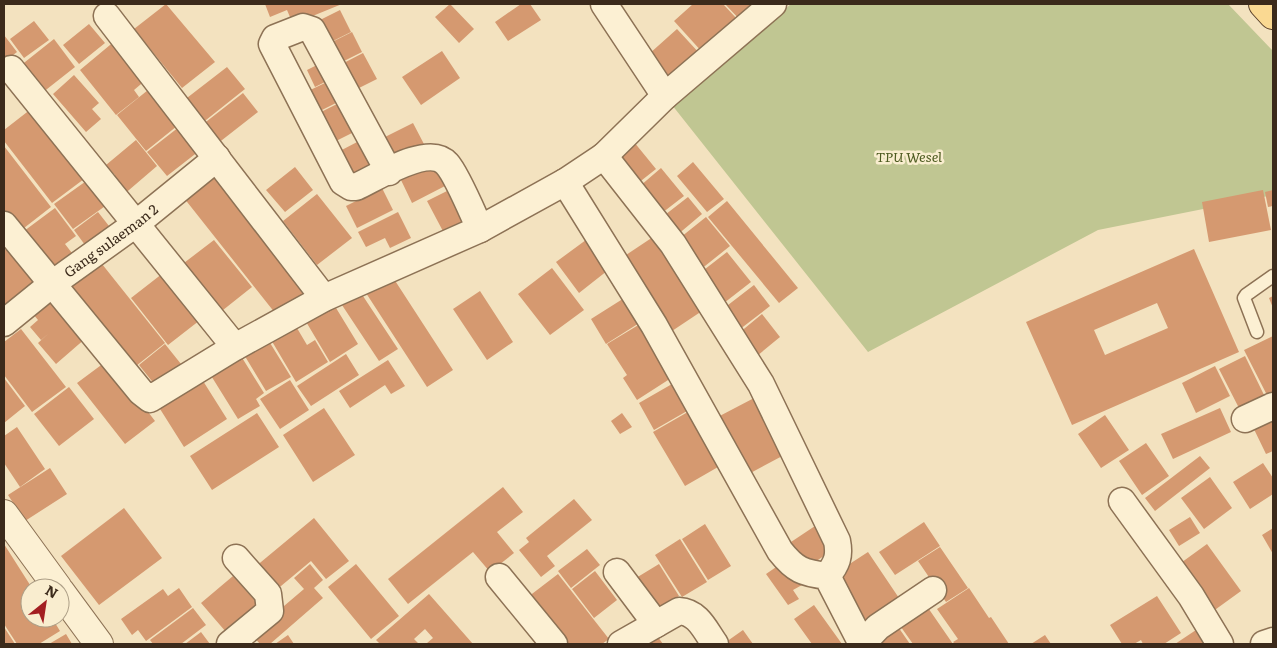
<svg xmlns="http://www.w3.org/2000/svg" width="1277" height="648" font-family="Literata,serif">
	<rect width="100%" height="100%" fill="#f3e2bf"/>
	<path fill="#c0c692" d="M791,4H1228L1273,51V195L1098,230L868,352L672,105Z"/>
	<path fill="#d59970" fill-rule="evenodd" d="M166,4L215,62L182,88L134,29Z
		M265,4H342L293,24L287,10L270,17Z
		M450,4L474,29L459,43L435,17Z
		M521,4H530L541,20L508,41L495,22Z
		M693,4H723L738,20L703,53L674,21Z
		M725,4H759L741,21Z
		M340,10L351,32L325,45L314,23Z
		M34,21L49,40L24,58L10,39Z
		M89,24L105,43L79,64L63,45Z
		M677,29L701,55L673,80L649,54Z
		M352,32L362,52L342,62L332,42Z
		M4,35L17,52L4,62Z
		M54,39L75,67L42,93L20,66Z
		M116,40L147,79L134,90L139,97L116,115L80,70Z
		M442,51L460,78L421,105L402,77Z
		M363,53L377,79L349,93L336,67Z
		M319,64L327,81L315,87L307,70Z
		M227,67L245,89L201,124L183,101Z
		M74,75L99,103L92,109L101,119L86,132L53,94Z
		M327,82L338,102L314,114L304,93Z
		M153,86L182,122L146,151L117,115Z
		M243,93L258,112L217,144L202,125Z
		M339,103L354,132L330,144L315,115Z
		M31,109L84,179L52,203L4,141V130Z
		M413,123L425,146L393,163L381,139Z
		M179,127L199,151L167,176L147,152Z
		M136,140L157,166L122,196L109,180L115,175L106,165Z
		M361,140L373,164L348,176L336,153Z
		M634,142L656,169L637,184L615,158Z
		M4,146L51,207L15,235L4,220Z
		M693,162L724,199L707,212L677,176Z
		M433,164L445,186L412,203L401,180Z
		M215,165L314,290L279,318L180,193Z
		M295,167L313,190L285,212L266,190Z
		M661,168L684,196L662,213L640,186Z
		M89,179L108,204L73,229L54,204Z
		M382,188L393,210L357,228L346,206Z
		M1263,190L1271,230L1209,242L1202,202Z
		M1273,190V206L1268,207L1265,192Z
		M447,191L464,226L445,235L427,201Z
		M317,194L352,238L317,265L283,221Z
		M688,197L702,214L676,236L661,218Z
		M727,201L798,288L779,303L708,217Z
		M55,208L76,236L65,244L75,257L51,275L20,234Z
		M98,212L109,226L85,245L74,230Z
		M398,212L411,238L390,248L385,238L366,247L358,232Z
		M706,217L730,246L700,270L676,241Z
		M656,235L705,309L672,331L623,257Z
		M590,237L612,267L579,293L556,262Z
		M214,240L252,287L218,314L180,266Z
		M13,244L42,282L7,309L4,305V251Z
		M1194,249L1239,352L1072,425L1026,322ZM1157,303L1168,328L1105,355L1094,330Z
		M727,252L751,282L724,303L700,273Z
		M98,259L165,343L131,370L64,286Z
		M552,268L584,310L550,335L518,294Z
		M167,270L204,317L168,345L131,298Z
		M392,276L453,370L427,387L366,293Z
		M754,285L770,306L735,333L719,312Z
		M359,290L398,349L379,361L340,302Z
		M480,291L513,342L487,360L453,309Z
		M49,293L86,338L56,364L38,343L49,333L41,340L30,327L38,320L29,309Z
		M629,295L644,320L606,344L591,319Z
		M1273,296V308L1269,298Z
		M333,303L358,344L330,362L305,320Z
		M762,314L780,337L757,356L739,333Z
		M645,321L679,373L637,400L623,378L627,375L607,344Z
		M294,323L307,345L315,340L328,362L296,382L270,338Z
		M21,329L66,387L32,412L4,375V342Z
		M1273,336V396L1269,399L1244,350Z
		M267,338L291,377L266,391L243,353Z
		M165,344L185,369L159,390L139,365Z
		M346,354L359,375L311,406L297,386Z
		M241,356L264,393L256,399L260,406L238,419L210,374Z
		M1245,356L1265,397L1240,410L1219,369Z
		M108,360L155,421L125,444L77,383Z
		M388,360L405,386L391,394L385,385L350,408L339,391Z
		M1215,366L1230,396L1196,413L1182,383Z
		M198,373L227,419L184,447L155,401Z
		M4,378L25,406L4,423Z
		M290,380L309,410L280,429L260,399Z
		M679,380L694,407L654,430L639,403Z
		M69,387L94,419L59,446L34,414Z
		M756,397L786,454L743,477L712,420Z
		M324,408L355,455L313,482L283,435Z
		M1220,408L1231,432L1173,459L1161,434Z
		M693,409L725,463L685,486L653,432Z
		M1273,410V451L1266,454L1250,421Z
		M257,413L279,447L212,490L190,456Z
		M622,413L632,427L620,434L611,421Z
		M1105,415L1129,450L1101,468L1078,434Z
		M17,427L45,469L20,487L4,463V436Z
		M1146,443L1169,476L1142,495L1119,461Z
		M1200,456L1210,468L1155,511L1145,498Z
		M1263,463L1273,478V494L1250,509L1233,482Z
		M50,468L67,494L25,521L8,495Z
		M1210,477L1232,508L1204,529L1181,498Z
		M503,487L523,512L497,532L514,553L490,572L473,552L408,604L388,579Z
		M574,499L592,520L547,556L555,566L541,577L519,550L529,542L526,538Z
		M124,508L162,558L99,605L61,556Z
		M1190,517L1200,533L1179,546L1169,530Z
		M314,518L349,561L326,579L311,561L275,591L255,567Z
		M924,522L940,546L895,575L879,552Z
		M705,524L731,566L708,580L682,539Z
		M815,526L831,551L802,571L785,546Z
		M1273,528V554L1262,535Z
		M680,539L707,582L682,597L655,555Z
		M4,544L32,588H30V618H52L60,631L39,644H17L4,624Z
		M1207,544L1241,591L1212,612L1178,565Z
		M940,547L968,588L946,602L918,561Z
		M587,549L600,565L571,588L558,571Z
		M868,552L903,604L867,628L831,576Z
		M785,561L802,585L793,590L799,599L788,605L766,574Z
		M310,564L323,580L314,588L323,598L270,644H260L251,634L304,589L294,578Z
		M356,564L399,616L371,639L328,587Z
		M659,564L679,596L656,611L636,578Z
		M595,571L617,600L594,618L572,589Z
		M558,574L609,639L602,644H559L524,600Z
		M233,576L258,604L226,632L201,603Z
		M179,588L192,607L146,641L138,630L132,635L121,619L163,589L168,596Z
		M969,588L989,618L991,617L1009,644H955L953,642L958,639L937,609Z
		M429,594L473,644H428L427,643L433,638L425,629L414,639L419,644H380L376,640Z
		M1157,596L1181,633L1164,644H1143L1141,640L1134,644H1122L1110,625Z
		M924,602L953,644H913L896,620Z
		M814,605L842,644H812L794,619Z
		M193,608L206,625L181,644H153L150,640Z
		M894,621L910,644H883L876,633Z
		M4,627L15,644H4Z
		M1199,628L1210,644H1175Z
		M743,630L753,644H727L726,642Z
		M201,632L210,644H185Z
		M655,633L663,644H640Z
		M66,634L72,644H49Z
		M288,635L294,644H275Z
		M1045,635L1051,644H1031Z"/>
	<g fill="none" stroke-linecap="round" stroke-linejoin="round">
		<defs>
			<path id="service" d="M1257,332L1244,298L1246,295L1273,276"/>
			<g id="minor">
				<path d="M604,4L665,96"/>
				<path d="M107,16L324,298"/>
				<path d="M11,69L235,347"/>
				<path d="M604,156L673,244L761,384L837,541C840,556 837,564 827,576"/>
				<path d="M389,172L312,30L303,27L275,38L272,44L343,182L351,187H356C376,178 429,143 447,164C457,175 473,214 480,229"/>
				<path d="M565,182L654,325L780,551C795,570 803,573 827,576L862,644"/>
				<path d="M4,225L141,392L150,399L235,347L324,298L480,229L565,182L604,156L665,96L773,4"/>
				<path id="s1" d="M4,323L52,284L137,223L217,158"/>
				<path d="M1245,419L1273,406"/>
				<path d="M1122,501L1191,596L1220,644"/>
				<path d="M617,572L656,624"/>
				<path d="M499,577L554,644"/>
				<path d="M230,644L270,611L268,594L236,558"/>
				<path d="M621,644L679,611C698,612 705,630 715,644"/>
				<path d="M862,644L878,627L933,590"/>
				<path d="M1264,644L1273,641"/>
			</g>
			<path id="tertiary" d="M4,514L58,588
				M60,591L99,644"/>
			<path id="primary" d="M1263,4L1273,15"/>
		</defs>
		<use href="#service" stroke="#8d7255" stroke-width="15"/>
		<use href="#minor" stroke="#8d7255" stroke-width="29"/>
		<use href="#tertiary" stroke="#8d7255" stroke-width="30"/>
		<use href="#primary" stroke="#5a402a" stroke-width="30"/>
		<use href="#service" stroke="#fcf0d3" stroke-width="12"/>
		<use href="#minor" stroke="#fcf0d3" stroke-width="26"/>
		<use href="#tertiary" stroke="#fcf0d3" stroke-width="28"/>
		<use href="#primary" stroke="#fad992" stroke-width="28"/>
	</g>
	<g text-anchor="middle" stroke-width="5" stroke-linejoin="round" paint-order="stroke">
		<g font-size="14" font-style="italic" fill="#4c5a1f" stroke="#f9edcf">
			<text x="909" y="162">TPU Wesel</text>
		</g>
		<g font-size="14" fill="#3b2a1b" stroke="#f9edcf">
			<text dy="5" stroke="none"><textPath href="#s1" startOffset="135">Gang sulaeman 2</textPath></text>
		</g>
	</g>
	<rect width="1277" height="648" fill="none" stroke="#3b2a1b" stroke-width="10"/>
	<g transform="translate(45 603) rotate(30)"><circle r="24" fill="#f9edcf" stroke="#ad9f87"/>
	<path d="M0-4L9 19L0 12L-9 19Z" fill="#a31e21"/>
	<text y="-8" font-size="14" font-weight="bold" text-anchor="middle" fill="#3b2a1b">N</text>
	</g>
</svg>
